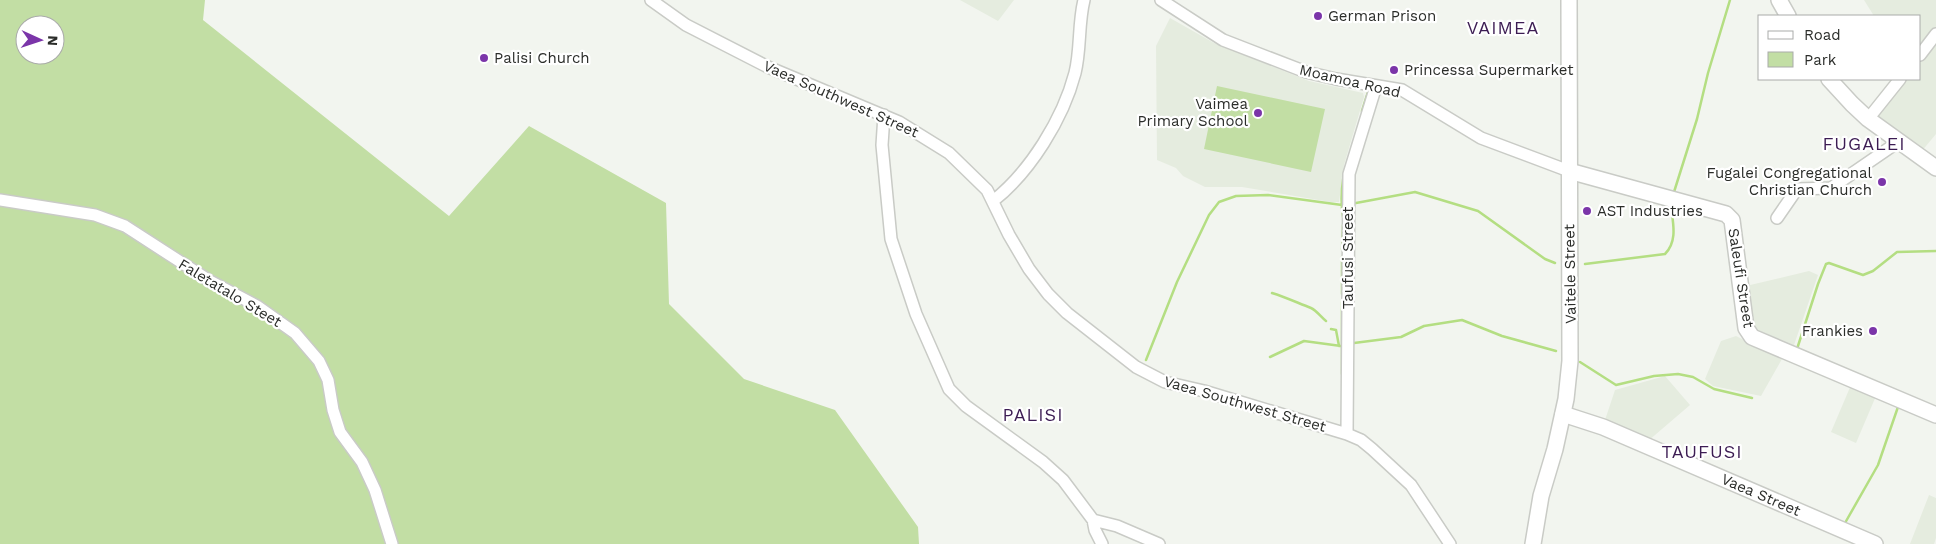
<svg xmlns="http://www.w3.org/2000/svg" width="1936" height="544" font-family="'Work Sans',sans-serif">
	<rect width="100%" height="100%" fill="#f2f5ef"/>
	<path fill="#e5ecdf" d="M960,0H1014L998,21Z
		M1864,0H1936V134L1921,152L1875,117L1905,79H1920V16H1874Z
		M1170,18L1214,43L1309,81L1363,93L1364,97L1344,165L1339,202H1330L1242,187H1205L1183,176L1176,168L1157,160L1156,46Z
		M1809,271L1818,275L1794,345L1750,327L1746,286Z
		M1736,336L1782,359L1761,396L1713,386L1705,379L1721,341Z
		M1665,376L1690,405L1648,441L1604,423L1615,390Z
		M1851,385L1876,396L1856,443L1831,432Z
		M1929,495L1936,498V538L1934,544H1910Z"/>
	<path fill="#c2dea4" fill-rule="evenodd" d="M0,0H205L203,20L449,216L529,126L666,203L669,304L744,379L835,410L918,527L919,544H0ZM25,25H55V55H25Z
		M1217,86L1325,109L1311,172L1204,149Z"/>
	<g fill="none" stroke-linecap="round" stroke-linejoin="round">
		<path stroke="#b4de82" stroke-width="2.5" d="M1362,111L1368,92
			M1674,192L1697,119L1708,73L1730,0
			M1356,203L1415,192L1478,211L1545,259L1555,263
			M1343,217C1340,198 1342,178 1348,160
			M1342,249L1343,225
			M1585,264L1665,254C1676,243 1674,228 1672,214
			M1272,293C1285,297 1298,303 1311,308C1316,310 1322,318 1326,321
			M1342,294V257
			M1342,302V374
			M1331,329L1336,330L1339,346
			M1354,343L1401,337L1424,326L1462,320L1502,336L1556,351
			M1799,349H1797L1818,284L1826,264L1829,263L1863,275L1873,271L1897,252L1936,251
			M1270,357L1304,341L1341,346
			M1146,360L1177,282L1209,215L1219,202L1236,196L1268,195L1342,205
			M1580,362L1616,385L1654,376L1678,374L1693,377L1714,389L1752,398
			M1845,523L1878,465L1899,404"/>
		<defs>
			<path id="minor" d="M651,0L686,25L768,67L899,122L949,153L987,190L1009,235L1029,269L1048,294L1067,313L1136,367L1165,382L1204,391L1347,434L1361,440L1372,449L1411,485L1450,544
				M1161,0L1223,40L1306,72L1336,79L1402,90L1481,138L1569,171
				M1920,55L1936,34
				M884,115L882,145L891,239L916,314L949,389L966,406L1043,462L1063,480L1093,520L1117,526L1159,544
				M1868,119L1900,79
				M0,200L95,215L125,226L210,281L257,306L295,333L319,361L328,380L333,410L340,432L362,462L375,490L392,544
				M993,201C1030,172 1063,119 1075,73C1081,49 1078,24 1084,0
				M1777,218L1797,189L1831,188L1898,142
				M1347,434L1349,174L1376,86
				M1093,520L1095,530L1102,544"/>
			<g id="major">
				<path d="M1779,0L1788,16"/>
				<path d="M1829,79L1852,104L1868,119L1936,168"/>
				<path d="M1569,171L1726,214L1732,220L1746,328L1752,337L1936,415"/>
				<path id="s1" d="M1563,414L1603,427L1875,544"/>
				<path d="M1533,544L1541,496L1555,449L1566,399L1570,361L1569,0"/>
			</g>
		</defs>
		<use href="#minor" stroke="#c9cbc6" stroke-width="14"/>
		<use href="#major" stroke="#c9cbc6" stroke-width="18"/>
		<use href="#minor" stroke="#fff" stroke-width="11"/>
		<use href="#major" stroke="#fff" stroke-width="15"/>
	</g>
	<g fill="#7b35a9" stroke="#fff" stroke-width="2">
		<circle cx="1318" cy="16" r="5"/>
		<circle cx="484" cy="58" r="5"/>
		<circle cx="1394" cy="70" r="5"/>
		<circle cx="1258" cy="113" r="5"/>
		<circle cx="1882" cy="182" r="5"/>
		<circle cx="1587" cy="211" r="5"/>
		<circle cx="1873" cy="331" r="5"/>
	</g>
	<g text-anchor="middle" stroke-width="4.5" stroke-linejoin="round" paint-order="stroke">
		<g font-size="15" fill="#2b2d2a" stroke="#fff" text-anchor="start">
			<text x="1328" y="21">German Prison</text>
			<text x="494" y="63">Palisi Church</text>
			<text x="1404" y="75">Princessa Supermarket</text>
			<text x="1248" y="109" text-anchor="end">Vaimea<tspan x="1248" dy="17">Primary School</tspan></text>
			<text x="1872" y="178" text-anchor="end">Fugalei Congregational<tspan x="1872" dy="17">Christian Church</tspan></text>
			<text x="1597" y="216">AST Industries</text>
			<text x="1863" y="336" text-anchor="end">Frankies</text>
		</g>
		<g font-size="15" fill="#2b2d2a" stroke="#fff">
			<text transform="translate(1350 81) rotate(13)" y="5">Moamoa Road</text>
			<text transform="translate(841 99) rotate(24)" y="5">Vaea Southwest Street</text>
			<text transform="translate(1348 258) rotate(-90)" y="5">Taufusi Street</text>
			<text transform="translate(1570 274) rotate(-91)" y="5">Vaitele Street</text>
			<text transform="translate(1741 278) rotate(81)" y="5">Saleufi Street</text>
			<text transform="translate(230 293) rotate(31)" y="5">Faletatalo Steet</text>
			<text transform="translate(1245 404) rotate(16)" y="5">Vaea Southwest Street</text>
			<text dy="5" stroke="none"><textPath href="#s1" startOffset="214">Vaea Street</textPath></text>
		</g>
		<g font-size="18" letter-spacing="1" fill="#3c1c53" stroke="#fff">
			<text x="1503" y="34">VAIMEA</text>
			<text x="1864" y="150">FUGALEI</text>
			<text x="1033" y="421">PALISI</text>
			<text x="1702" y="458">TAUFUSI</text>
		</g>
	</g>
	<rect x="1758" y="15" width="162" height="65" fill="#ffffff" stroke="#aaabaa"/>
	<rect x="1768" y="31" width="25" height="8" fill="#ffffff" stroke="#aaabaa"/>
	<text x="1804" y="40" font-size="15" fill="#2b2d2a">Road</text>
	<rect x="1768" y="52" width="25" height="15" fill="#c2dea4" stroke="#aaabaa"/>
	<text x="1804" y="65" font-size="15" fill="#2b2d2a">Park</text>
	<g transform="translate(40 40) rotate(93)"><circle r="24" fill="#ffffff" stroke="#aaabaa"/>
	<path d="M0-4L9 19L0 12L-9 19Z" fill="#7b35a9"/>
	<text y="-8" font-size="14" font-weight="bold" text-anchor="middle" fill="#2b2d2a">N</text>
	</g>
</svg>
